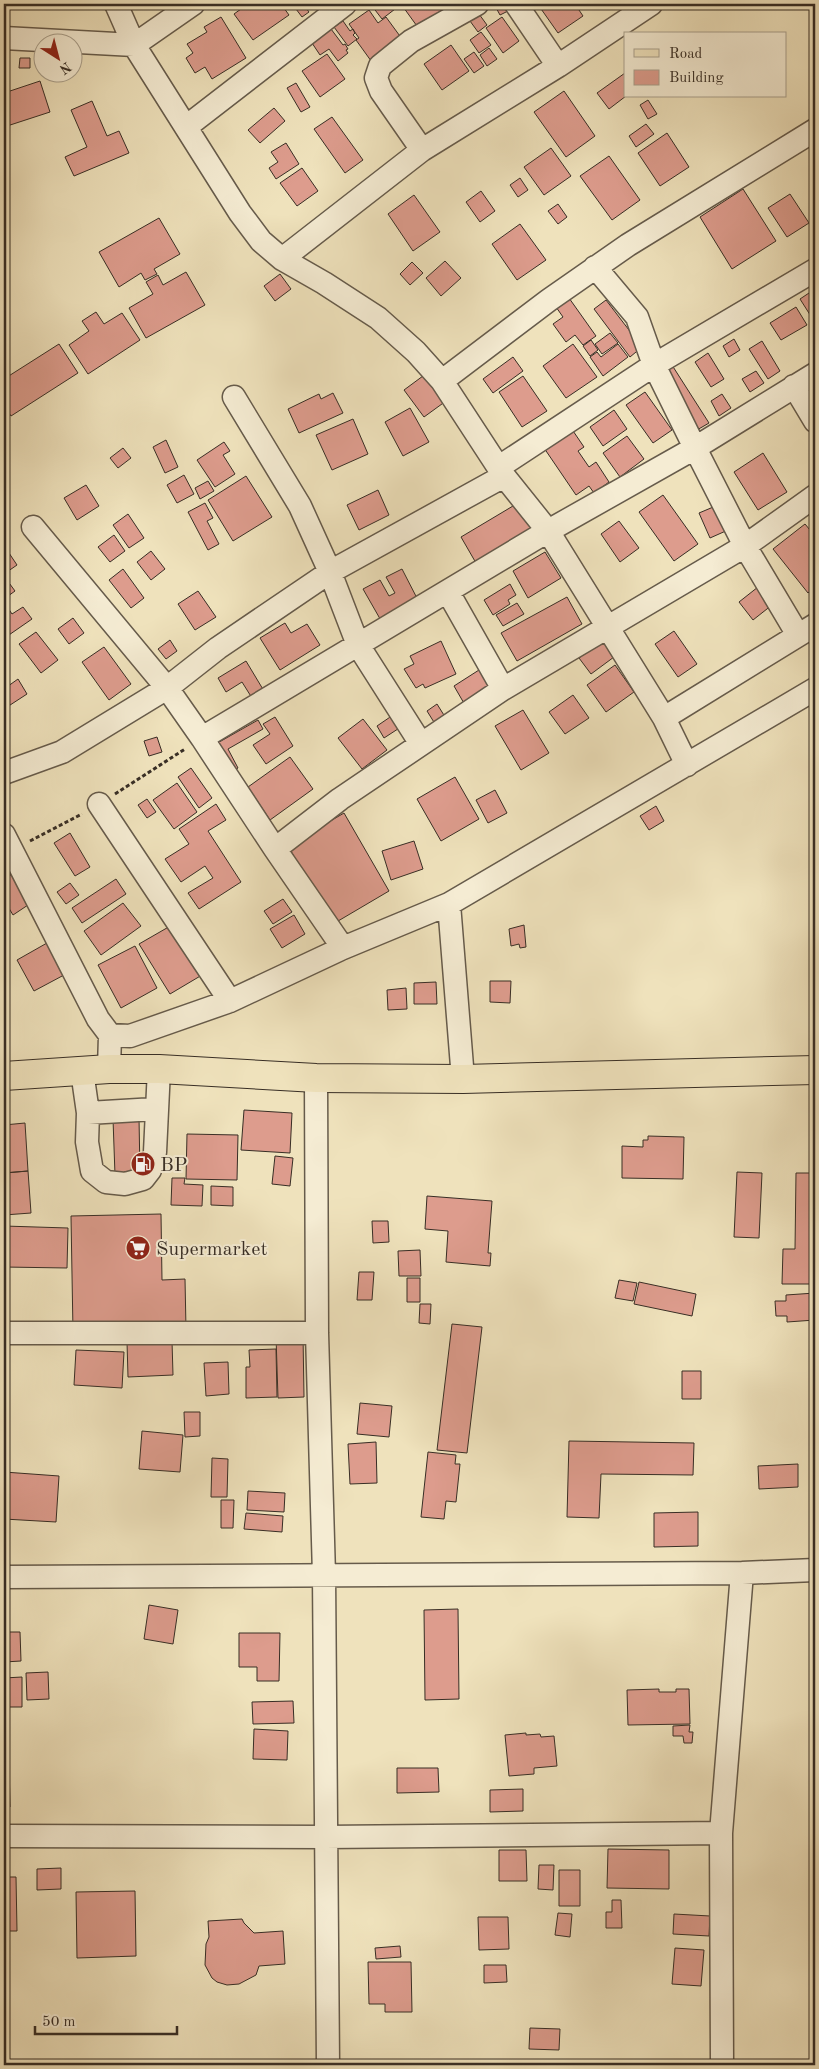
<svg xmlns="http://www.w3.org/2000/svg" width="819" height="2069" font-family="'Old Standard TT',serif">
	<rect width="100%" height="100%" fill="#efe2bc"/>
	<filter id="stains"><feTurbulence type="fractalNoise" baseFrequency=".004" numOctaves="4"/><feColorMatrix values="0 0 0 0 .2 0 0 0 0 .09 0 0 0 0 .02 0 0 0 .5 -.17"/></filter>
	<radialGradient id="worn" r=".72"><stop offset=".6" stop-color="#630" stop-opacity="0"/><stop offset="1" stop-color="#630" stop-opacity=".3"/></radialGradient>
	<path fill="#dd9c8d" stroke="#382e25" d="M248,4H281L289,15L253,40L234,14Z
		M295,4H303L309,12L302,17L293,5Z
		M375,4H398L399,6L382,19L372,6Z
		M401,4H439L447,16L422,33Z
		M494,4H509L512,9L500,15Z
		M542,4H575L583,16L558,33L539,6Z
		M369,10L378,23L386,17L405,43L374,65L356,40L359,38L349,24Z
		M479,14L487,25L478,32L470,21Z
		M221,17L246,58L212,79L205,67L195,73L186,58L193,53L187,44L207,32L204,27Z
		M502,17L519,41L503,53L486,28Z
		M343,21L350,31L353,29L355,33L353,35L357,39L348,46L334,27Z
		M331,29L343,45L345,44L348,49L346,50L348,53L338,61L329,49L320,55L312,43Z
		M481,32L491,45L479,53L470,40Z
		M451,45L469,71L442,90L424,64Z
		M489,48L497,59L487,66L480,55Z
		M474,52L484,66L474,73L464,59Z
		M327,54L345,79L320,97L302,71Z
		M20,58H30V68H19Z
		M625,73L626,96L609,109L597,93Z
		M40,81L50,112L4,127V93Z
		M296,83L310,107L301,112L287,88Z
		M564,91L595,136L566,157L534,112Z
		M648,100L657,114L648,119L640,105Z
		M92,101L107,136L119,131L129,153L74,176L65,157L87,147L71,110Z
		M274,108L285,121L260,143L248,130Z
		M332,117L363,160L345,173L314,129Z
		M646,124L654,134L636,147L629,136Z
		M667,133L689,167L660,186L638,153Z
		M286,143L299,164L276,179L269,168L278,162L271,152Z
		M551,148L571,176L544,195L524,167Z
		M609,156L640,200L612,220L580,176Z
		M302,168L318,191L297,206L280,183Z
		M520,178L528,190L518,197L510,185Z
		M743,189L776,241L732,269L700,217Z
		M481,191L495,211L480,222L466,202Z
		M790,194L809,223L787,237L768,208Z
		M414,195L440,232L413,251L388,214Z
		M558,204L567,217L558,224L548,211Z
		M159,218L180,254L154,269L157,274L145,280L141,273L119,287L99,252Z
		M520,224L546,260L517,280L492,244Z
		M445,261L461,278L441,296L426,278Z
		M412,262L423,273L410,285L400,274Z
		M186,272L205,305L146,338L129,308L153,294L146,282L158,275L163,285Z
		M280,274L291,289L275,301L264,286Z
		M815,289V321H814L800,299Z
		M569,298L596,336L583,345L575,335L566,342L553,324L563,317L556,307Z
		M606,300L642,347L630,357L594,309Z
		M796,307L807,325L781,340L770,323Z
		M96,312L104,324L122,313L140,340L88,374L69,345L89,331L82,321Z
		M610,333L618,343L602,354L595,344Z
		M734,339L740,350L729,357L723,346Z
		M591,340L598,350L590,356L583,346Z
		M762,341L780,371L768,379L749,349Z
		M59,344L78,373L11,416L4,405V379Z
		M573,344L597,377L566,398L543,366Z
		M618,344L628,357L603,376L590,357L597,352L601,357Z
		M708,353L724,379L711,387L695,362Z
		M513,357L523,371L493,393L483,379Z
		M670,362L709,423L697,430L658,369Z
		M756,371L764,383L750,392L742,379Z
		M427,373L446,401L424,417L404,390Z
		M523,376L547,411L522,427L499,392Z
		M645,392L672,430L653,443L626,405Z
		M333,393L343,413L299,433L288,409L319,394L321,399Z
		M722,394L731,408L719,416L711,401Z
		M410,408L429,442L403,456L385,422Z
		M614,410L627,429L603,446L590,427Z
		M353,419L368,454L332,470L316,435Z
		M569,425L584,447L578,451L589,467L596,462L609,482L594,493L589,486L576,495L542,445Z
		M627,436L644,459L620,477L603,453Z
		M166,440L178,467L165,473L153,447Z
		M224,442L230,451L223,455L235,474L215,487L197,460Z
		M123,448L131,458L118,468L110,458Z
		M763,453L787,492L758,510L734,472Z
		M184,475L194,494L177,503L167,485Z
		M246,476L272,517L233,541L208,500Z
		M208,481L214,491L200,499L195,488Z
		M86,485L99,506L77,520L64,498Z
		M378,490L389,515L359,530L347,505Z
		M663,495L698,544L674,561L639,512Z
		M205,503L213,518L207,521L219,544L208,550L188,512Z
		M518,503L534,530L476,563L461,537Z
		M718,505L728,530L710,538L699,513Z
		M128,514L144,538L129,548L113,525Z
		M619,521L639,548L620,562L601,534Z
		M805,524L815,536V547L811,550L815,555V587L808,593L773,549Z
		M114,535L125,551L110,562L98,547Z
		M151,551L165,569L151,580L137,562Z
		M545,552L561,578L528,598L513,571Z
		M9,553L17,565L4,574V556Z
		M123,569L144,598L131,608L109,580Z
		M402,569L420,604L383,624L363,589L380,580L389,596L395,593L386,577Z
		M4,576L15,591L4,599Z
		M510,584L516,595L508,600L510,604L493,615L484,600Z
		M758,587L772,605L753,620L739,602Z
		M198,591L216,617L195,630L178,604Z
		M567,597L582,624L517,661L501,633Z
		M4,602L12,614L23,607L32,619L6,637L4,634Z
		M517,603L524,614L503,626L496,615Z
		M73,618L84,633L69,644L58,629Z
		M285,623L291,633L307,624L320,645L280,670L260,638Z
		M674,631L697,664L678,677L655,644Z
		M36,632L58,660L41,673L19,644Z
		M170,640L177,651L166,659L158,649Z
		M441,641L456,674L425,688L423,684L416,688L404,669L414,664L410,656Z
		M603,641L614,657L591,674L579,658Z
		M104,647L131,684L109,700L82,662Z
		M246,661L264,691L252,698L242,682L226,692L218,678Z
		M615,665L634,692L606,712L587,685Z
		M479,670L491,690L465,705L454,686Z
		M18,679L27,694L4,709V689Z
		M573,695L589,718L565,734L549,712Z
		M437,704L447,720L437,727L427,711Z
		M523,710L549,753L521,770L495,726Z
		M396,713L404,725L384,738L377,726Z
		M275,717L293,746L266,764L253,745L270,734L263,724Z
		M363,719L387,750L362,769L338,738Z
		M258,720L263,729L228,749L238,768L230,773L214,745Z
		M157,737L162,752L149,756L144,741Z
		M290,757L313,789L270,820L248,787Z
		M191,768L212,798L199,808L178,777Z
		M455,777L479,819L441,841L417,799Z
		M177,783L197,812L174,829L153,800Z
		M495,790L507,813L488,823L476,800Z
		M147,799L156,812L147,818L138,805Z
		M216,804L226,820L208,831L241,882L199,909L188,893L213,878L205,866L181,882L165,859L189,844L179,829Z
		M656,806L664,821L649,830L640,816Z
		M344,813L389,891L333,924L288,846Z
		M70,833L90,867L75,876L54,843Z
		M414,841L423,869L391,880L382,851Z
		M12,874L31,903L13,915L4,900V879Z
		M116,879L126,894L82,923L72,908Z
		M70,883L79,895L66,904L57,892Z
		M283,899L292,912L273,924L264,911Z
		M123,903L141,926L101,955L84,931Z
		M294,915L305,934L282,948L270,929Z
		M172,925L202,975L170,994L139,944Z
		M524,925L526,947L520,948L519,944L511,946L509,929Z
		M47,943L64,975L34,991L17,960Z
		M135,946L157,988L121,1008L98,965Z
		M490,981H511L510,1003L490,1002Z
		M436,982L437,1004H414V983Z
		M406,988L407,1009L388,1010L387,990Z
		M244,1110L292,1113L290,1153L241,1150Z
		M139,1118L140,1174L115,1175L113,1119Z
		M25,1123L28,1171L4,1173V1125Z
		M187,1134L238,1135L237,1180L186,1179Z
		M648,1136L684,1137L683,1179L622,1178V1146L643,1147V1140H648Z
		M275,1156L293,1158L290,1186L272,1184Z
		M28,1171L31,1213L4,1215V1173Z
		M737,1172L762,1173L759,1238L734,1237Z
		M796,1173H815V1284H782L783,1249H795Z
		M172,1178H185L184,1184L203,1185L202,1206L171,1205Z
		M211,1186L233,1187V1206L211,1205Z
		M427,1196L492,1201L488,1253H491L490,1266L446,1262L448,1231L425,1229Z
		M161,1214L162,1280L185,1279L186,1329L73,1332L71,1216Z
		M372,1221H388L389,1242L373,1243Z
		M4,1226L68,1228L67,1268L4,1267Z
		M420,1250L421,1276H399L398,1251Z
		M359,1272H374L372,1300H357Z
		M407,1278H420V1302H407Z
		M619,1280L637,1283L633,1301L615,1298Z
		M639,1282L696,1294L692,1316L634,1304Z
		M815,1293V1320L787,1322V1316H776L775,1301H786V1295Z
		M420,1304H431L430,1324L419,1323Z
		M452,1324L482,1327L467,1453L437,1450Z
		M303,1335L304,1397L278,1398L276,1336Z
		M172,1341L173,1375L128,1377L127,1342Z
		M276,1349L277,1397L246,1398V1367H250L249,1350Z
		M76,1350L124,1352L122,1388L74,1385Z
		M228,1362L229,1394L206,1396L204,1363Z
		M682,1371H701V1399H682Z
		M360,1403L392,1406L389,1437L357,1434Z
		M184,1412H200V1436L185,1437Z
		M142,1431L183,1435L180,1472L139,1469Z
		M569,1441L694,1443L693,1475L601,1474L599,1518L567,1517Z
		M376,1442L377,1483L350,1484L348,1444Z
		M428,1452L456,1455L455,1464H460L456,1502L446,1501L444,1519L421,1517Z
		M212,1458L228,1459L227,1497H211Z
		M798,1464V1487L759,1489L758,1466Z
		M4,1472L59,1476L56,1522L4,1519Z
		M248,1491L285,1493L284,1512L247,1510Z
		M221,1500H234L233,1528H221Z
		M698,1512V1546L654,1547V1513Z
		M246,1513L283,1516L282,1532L244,1529Z
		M149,1605L178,1610L173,1644L144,1639Z
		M458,1609L459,1699L425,1700L424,1610Z
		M4,1632H20L21,1661L4,1662Z
		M239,1633H280L279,1681H257V1667H239Z
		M48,1672L49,1699L27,1700L26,1673Z
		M22,1677V1707H4V1678Z
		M659,1689V1692H676V1689H689L690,1724L628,1725L627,1690Z
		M293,1701L294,1723L253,1724L252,1702Z
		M690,1725L689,1732H693L692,1743H684L683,1736H673V1726Z
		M254,1729L288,1731L287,1760L253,1759Z
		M526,1733V1735L540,1734L541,1737L554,1736L557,1766L534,1768V1774L509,1776L505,1735Z
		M9,1762L10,1807H4V1763Z
		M397,1768H438L439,1792L397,1793Z
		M523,1789V1811L490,1812V1790Z
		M608,1849L669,1850V1889L607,1888Z
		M499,1850H526L527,1881H499Z
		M539,1865H554L553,1890L538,1889Z
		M61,1868V1889L37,1890V1869Z
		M559,1870H580V1906H559Z
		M4,1877H16L17,1931H4Z
		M135,1891L136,1956L77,1958L76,1892Z
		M612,1900H621L622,1928H606V1912H612Z
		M558,1913L572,1914L570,1937L555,1935Z
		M674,1914L710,1916L709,1936L673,1934Z
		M478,1917H508L509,1949L479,1950Z
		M242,1919L244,1923L254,1933L283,1931L285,1964L259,1966L256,1975L239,1984L227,1985L217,1982L212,1978L205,1965L206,1944L209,1937L208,1921Z
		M400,1946L401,1957L376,1959L375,1948Z
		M675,1948L704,1950L701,1986L672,1984Z
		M368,1962H411L412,2012H385V2004H369Z
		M484,1965H506L507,1982L484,1983Z
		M530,2028L560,2029L559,2050L529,2049Z"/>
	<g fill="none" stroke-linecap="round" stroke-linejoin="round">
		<defs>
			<path id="minor" d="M116,4L134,45L240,213L261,241L282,259L324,283L378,318L416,352L442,381L504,476L548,531L664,718L687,765
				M516,4L558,66
				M4,38L134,45L193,4
				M186,127L345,4
				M422,150L381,91L376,78L380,66L411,41L477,4
				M282,259L422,150L558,66L651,4
				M595,267L637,317L654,365L695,448L745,546L798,635
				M442,381L549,300L628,245L815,130
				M794,386L815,421
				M234,397L300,506L330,572L358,645L421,744
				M499,467L654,365L815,270
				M33,527L167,688L202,738L275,849L343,948
				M448,592L503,689
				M664,718L815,625
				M202,738L548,531L695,448L815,374
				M4,773L62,752L167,688L218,648L330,572L504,476
				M99,804L230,1001
				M4,835L98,1019L110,1035L109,1069
				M275,849L340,799L503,689L745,546L815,496
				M110,1035L130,1036L230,1001L343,948L449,904
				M82,1071L88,1113L87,1142L92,1171L106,1182L125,1184L143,1179L150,1170L155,1152L159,1069
				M316,1078L317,1333L324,1575L328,2065
				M463,1079L449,904L815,689
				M88,1113L155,1109
				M4,1333H317
				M4,1577L742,1573L815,1570
				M4,1836L325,1837L721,1833
				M722,2065L721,1833L742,1573"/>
			<path id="major" d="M4,1076L109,1069H159L316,1078L463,1079L815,1070"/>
		</defs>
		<use href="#minor" stroke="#665b4b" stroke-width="25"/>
		<use href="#major" stroke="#382e25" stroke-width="30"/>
		<path stroke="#382e25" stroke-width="3" stroke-dasharray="4 2.5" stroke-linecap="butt" d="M115,794L185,749
			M30,841L82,814"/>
		<use href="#minor" stroke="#f5ecd3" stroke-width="22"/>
		<use href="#major" stroke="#efe2bc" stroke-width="28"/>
	</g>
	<defs>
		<symbol id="fuel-disc" viewBox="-11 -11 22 22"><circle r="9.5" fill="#8f2418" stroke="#f5ecd3"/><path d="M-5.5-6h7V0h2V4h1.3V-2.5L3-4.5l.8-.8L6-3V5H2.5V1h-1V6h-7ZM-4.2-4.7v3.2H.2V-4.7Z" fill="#fff"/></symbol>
		<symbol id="supermarket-disc" viewBox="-11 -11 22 22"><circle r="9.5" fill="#8f2418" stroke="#f5ecd3"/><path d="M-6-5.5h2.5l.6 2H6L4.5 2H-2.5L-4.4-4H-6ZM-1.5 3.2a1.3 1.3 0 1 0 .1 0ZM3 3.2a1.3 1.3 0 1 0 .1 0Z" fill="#fff"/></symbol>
	</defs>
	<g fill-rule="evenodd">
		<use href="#fuel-disc" x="129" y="1150" width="28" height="28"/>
		<use href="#supermarket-disc" x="124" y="1234" width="28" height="28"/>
	</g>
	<g text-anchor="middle" stroke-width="4" stroke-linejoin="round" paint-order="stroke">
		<g font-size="20" fill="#382e25" stroke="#f5ecd3" text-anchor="start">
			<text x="160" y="1171">BP</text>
			<text x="156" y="1255">Supermarket</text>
		</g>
	</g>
	<rect width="819" height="2069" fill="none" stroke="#efe2bc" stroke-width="20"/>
	<rect x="5" y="5" width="809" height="2059" fill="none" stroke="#382e25" stroke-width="2.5"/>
	<rect x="10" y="10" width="799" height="2049" fill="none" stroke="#382e25"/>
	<rect x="624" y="32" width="162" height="65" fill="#f5ecd3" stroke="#a9a08d"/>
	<rect x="634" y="49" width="25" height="8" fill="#efe2bc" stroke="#a9a08d"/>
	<text x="669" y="58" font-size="15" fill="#382e25">Road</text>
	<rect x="634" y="70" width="25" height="15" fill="#dd9c8d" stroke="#a9a08d"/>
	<text x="669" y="82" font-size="15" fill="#382e25">Building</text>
	<g transform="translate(58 58) rotate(144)"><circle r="24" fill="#f5ecd3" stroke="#a9a08d"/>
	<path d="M0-4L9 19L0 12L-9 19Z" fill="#8f2418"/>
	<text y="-8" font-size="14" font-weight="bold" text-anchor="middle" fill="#382e25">N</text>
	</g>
	<path d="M35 2026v8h142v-8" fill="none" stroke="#382e25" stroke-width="2.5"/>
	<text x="42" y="2026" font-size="15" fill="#382e25" stroke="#f5ecd3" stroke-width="4" paint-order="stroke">50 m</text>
	<rect width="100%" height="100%" filter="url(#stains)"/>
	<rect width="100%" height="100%" fill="url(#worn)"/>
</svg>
